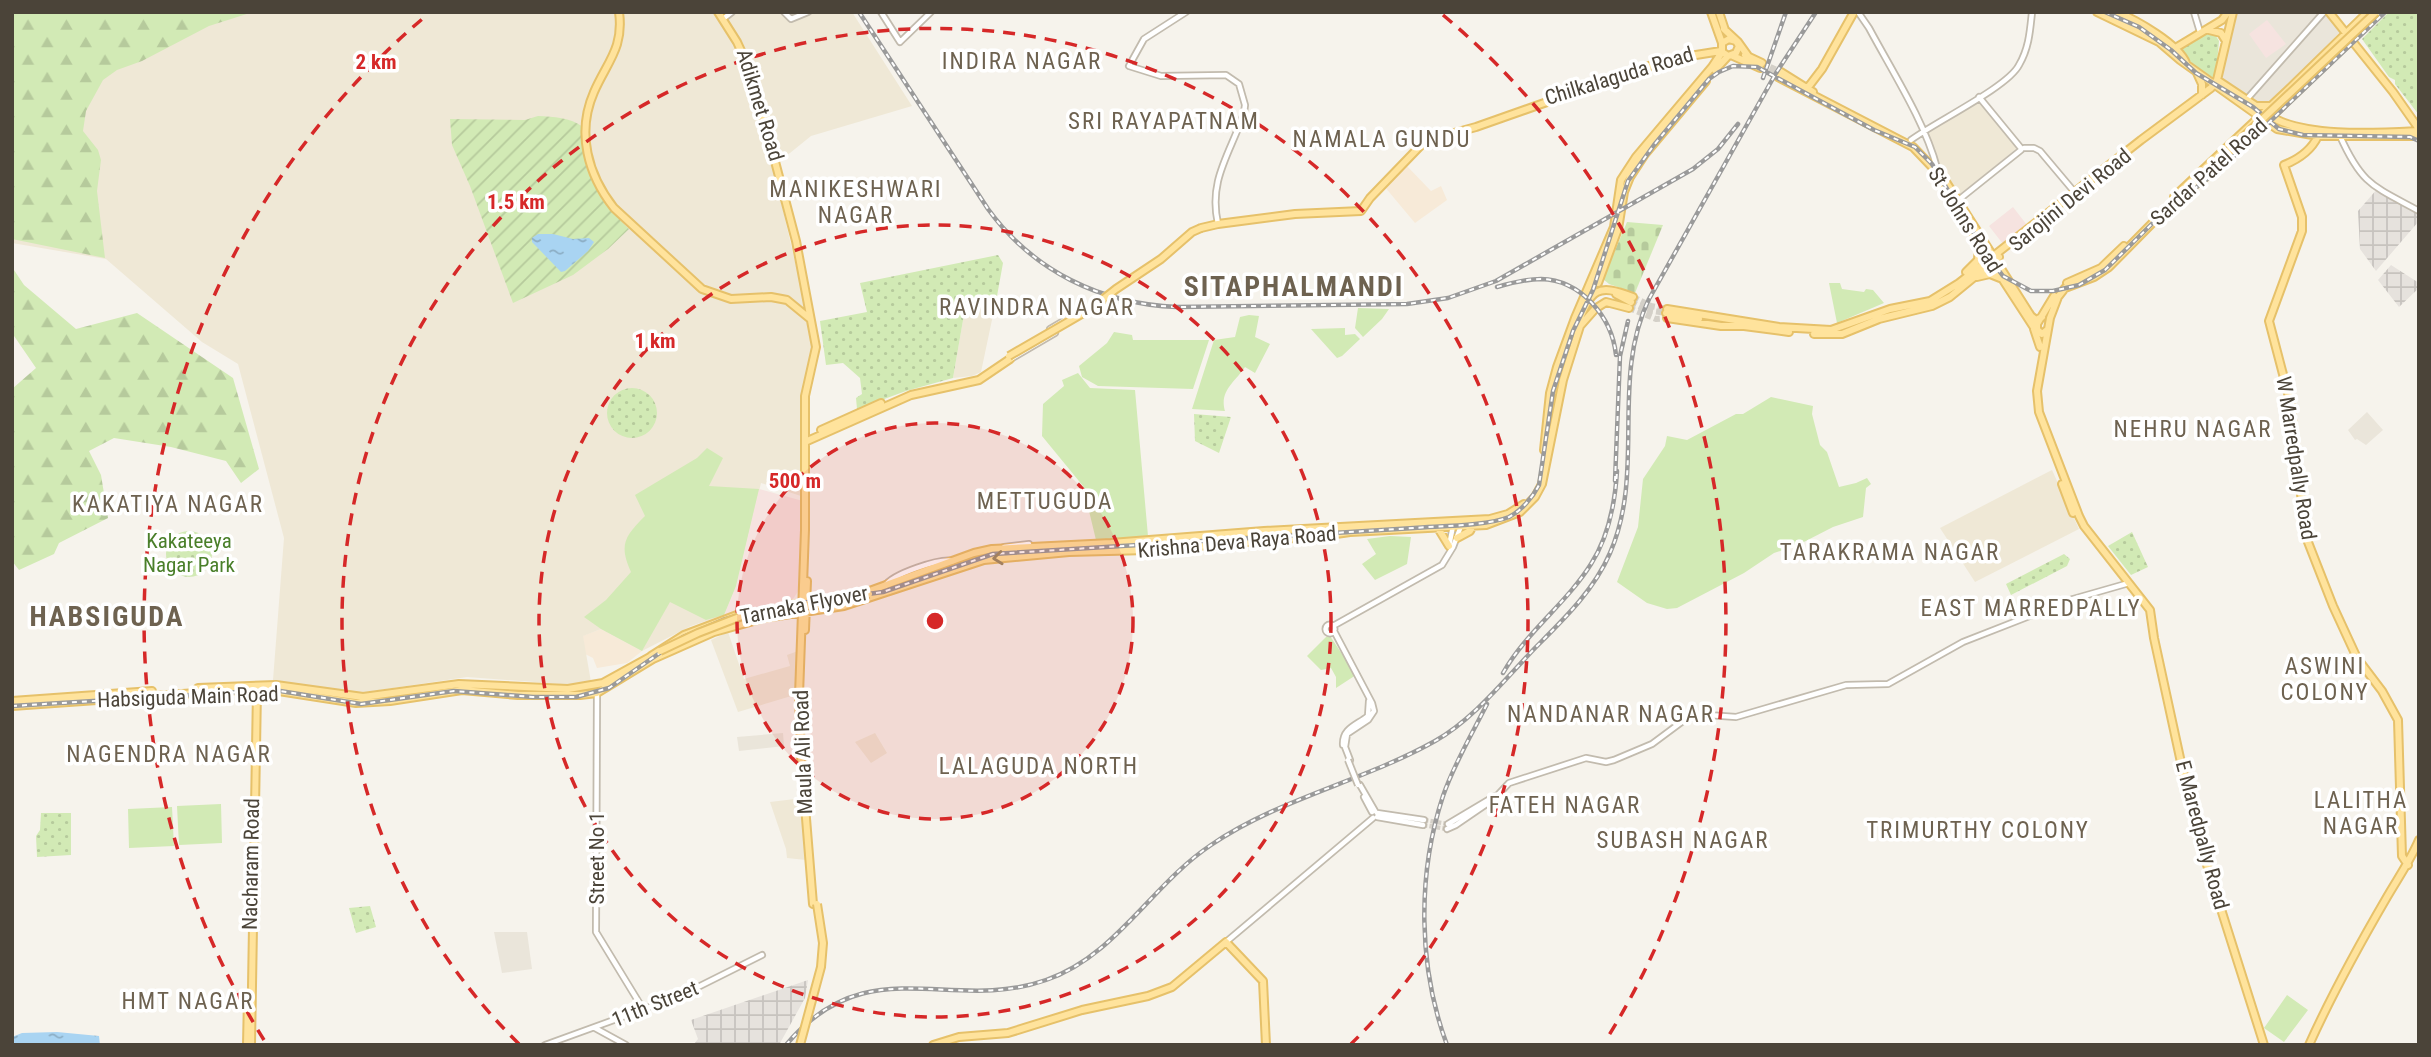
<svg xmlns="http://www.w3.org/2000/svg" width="2431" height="1057" font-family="'Roboto Condensed',sans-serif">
	<defs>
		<pattern id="industrial-grid" width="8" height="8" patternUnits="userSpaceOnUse" patternTransform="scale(1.75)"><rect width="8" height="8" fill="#e6e2dd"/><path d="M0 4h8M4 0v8" fill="none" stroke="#c7c3be"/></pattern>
		<pattern id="forest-firs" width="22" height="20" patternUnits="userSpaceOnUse" patternTransform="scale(1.75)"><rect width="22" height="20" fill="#d2eab5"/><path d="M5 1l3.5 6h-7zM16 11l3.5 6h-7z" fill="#b6ca9c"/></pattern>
		<pattern id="cemetery-stones" width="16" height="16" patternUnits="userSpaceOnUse" patternTransform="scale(1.75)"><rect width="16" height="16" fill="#d2eab5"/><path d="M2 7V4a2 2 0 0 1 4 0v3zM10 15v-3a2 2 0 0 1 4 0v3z" fill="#b6ca9c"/></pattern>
		<pattern id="park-dots" width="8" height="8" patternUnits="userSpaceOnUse" patternTransform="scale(1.75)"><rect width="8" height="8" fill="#d2eab5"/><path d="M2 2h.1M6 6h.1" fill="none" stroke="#b6ca9c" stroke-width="1.8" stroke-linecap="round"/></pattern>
		<pattern id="garden-furrows" width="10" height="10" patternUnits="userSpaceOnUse" patternTransform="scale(1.75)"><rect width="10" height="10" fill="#d2eab5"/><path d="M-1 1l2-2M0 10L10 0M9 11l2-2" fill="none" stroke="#b6ca9c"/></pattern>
		<pattern id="water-ripples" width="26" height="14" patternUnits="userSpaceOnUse" patternTransform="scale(1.75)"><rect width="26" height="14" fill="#a9d4f2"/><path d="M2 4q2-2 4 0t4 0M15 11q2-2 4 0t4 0" fill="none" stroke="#8caec5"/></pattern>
	</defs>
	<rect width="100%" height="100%" fill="#f6f3ec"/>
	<path fill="#eae5da" d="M2237,12H2326L2339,28L2340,32L2275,99L2267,104L2257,103L2226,83L2222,78L2225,57Z
		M2367,412L2383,430L2366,445L2357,439L2355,440L2348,430Z
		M783,733L784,746L739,751L737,737Z
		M494,932H527L532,969L502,973Z"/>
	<path fill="#f7ead8" d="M1405,164L1431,191L1441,186L1447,200L1415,223L1384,186Z
		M601,629L642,651L627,663L597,668L593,658L585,654L582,636Z"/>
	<path fill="url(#industrial-grid)" d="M2378,188L2419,215V221L2376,271L2360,249L2358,211Z
		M2391,265L2419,283V288L2399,307L2378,280Z
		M808,980L805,998L779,1045H678L694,1044L698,1039L691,1020Z"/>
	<path fill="#efe8d6" d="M12,12H852L912,106L811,136L790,153L772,163L813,339L803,452L804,497L761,483L736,586L724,615L691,626L642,651L601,629L583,636L591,682L574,685L467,677L359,693L273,680L284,538L238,364L202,342L106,259L12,243Z
		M1978,99L2017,148L1960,196L1940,168L1927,130Z
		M997,296L981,372L972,376L953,378L966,303Z
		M2052,470L2079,529L1975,582L1940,528Z
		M728,632L744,679L790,666L787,655L798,651V694L738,712L711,640Z
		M875,733L887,753L871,763L855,742Z
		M803,798L806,860L787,858L786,849L770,802Z"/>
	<path fill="#f6e3e0" d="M2267,20L2286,44L2266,58L2249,34Z
		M2013,207L2027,225L2003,244L1989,226Z
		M759,489L803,501L799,590L793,599L724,615L736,586Z"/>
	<path fill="#d2eab5" d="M1829,283H1840L1842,289L1864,292L1866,289L1873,290L1884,303L1837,323Z
		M1358,308L1389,309L1382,319L1363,337L1355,328Z
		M1249,315L1259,316L1255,337L1270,344L1255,373L1245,367C1235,382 1219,391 1225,411L1192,409L1214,340L1235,337L1240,317Z
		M1345,328V335L1355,334L1360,339L1342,356L1337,358L1311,329Z
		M1114,332L1132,335L1133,340H1209L1193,389L1098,386L1082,377L1079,366L1107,343Z
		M1078,373L1090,388L1135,390L1148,536L1096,540L1083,486L1042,436L1043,404L1064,386L1062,380Z
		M1771,397L1813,406L1812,414L1820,445L1827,452L1839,487L1856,483L1867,478L1871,484L1866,488L1863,517L1833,527L1798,545L1774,553L1744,573L1677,608L1667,609L1647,603L1617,582L1638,527L1643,479L1665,446L1667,436L1687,440L1736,414H1743Z
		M707,448L723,458L709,486L759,489L736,586L724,615L706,620L670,602L642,651L601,629L584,617L606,600L631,572C619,545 624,537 645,516L635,495L697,458Z
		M1390,536L1411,537L1407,564L1375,580L1362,564L1376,554L1367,539Z
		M1330,636L1356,675L1336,688V677L1331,668L1321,670L1307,656L1326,637Z
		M221,804L222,843L179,845L177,806Z
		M172,807L174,846L129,848L128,809Z
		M2287,995L2308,1010L2284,1042L2264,1028Z"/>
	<path fill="url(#forest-firs)" d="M12,12H253L209,26L142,61L117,70L103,80L86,111L83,131L98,150L101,160L97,191L105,258L12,239Z
		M12,267L24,285L76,329L137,313L233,378L259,469L241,483L226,461L171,447L114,438L89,451L101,475L108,518L59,543L54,554L19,570L12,561V389L36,368L12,333Z"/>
	<path fill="url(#cemetery-stones)" d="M1627,222L1663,225L1635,293L1609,284L1603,279Z"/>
	<path fill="url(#park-dots)" d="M2389,12H2419V115L2395,84V80L2389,77L2362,39Z
		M2214,33L2219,41L2216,74L2213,77C2199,75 2190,60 2181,49L2182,46L2200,35Z
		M998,255L1003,263L997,296L966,303L953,378L906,391L857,409L856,398L862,394L860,378L843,363L826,365L820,321L867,312L860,283Z
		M607 413a25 25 0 1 1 50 0a25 25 0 1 1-50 0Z
		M1194,414L1231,417L1219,453L1195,441Z
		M166 554a23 23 0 1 1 46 0a23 23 0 1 1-46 0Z
		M2132,532L2148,567L2131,575L2108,546Z
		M2064,554L2070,559L2067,566L2011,595L2006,584Z
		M41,813H71V855L37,857L36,836L40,830Z
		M370,906L376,927L356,933L349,908Z"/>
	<path fill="url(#garden-furrows)" d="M538,116C554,117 570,117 583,127C583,138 582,150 585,160C592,187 610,210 629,229L608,249L573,275L513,303L470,186L452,145L450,119L525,120Z"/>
	<path fill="url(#water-ripples)" d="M538,234H553L573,239L589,238L594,242L588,251L565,271L561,272L532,242V238Z
		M57,1032L99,1036L100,1045H12V1037L22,1033Z"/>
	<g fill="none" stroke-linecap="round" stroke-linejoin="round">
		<path stroke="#d4d0c8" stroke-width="4.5" stroke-dasharray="4.5 2" stroke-linecap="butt" d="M1424,820L1448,824
			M1423,825L1447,829"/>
		<path stroke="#d4d0c8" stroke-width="6" stroke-dasharray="6 3" stroke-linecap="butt" d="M1762,63L1781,72
			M1760,68L1778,77
			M1633,297L1651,306L1667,309
			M1631,302L1647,310L1666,313
			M1629,308L1656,319L1667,318"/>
		<defs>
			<path id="minor" d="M784,12L791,19L808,12
				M881,12L900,42L931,12
				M1186,12L1144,39L1129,66L1161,76L1226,75L1239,84L1245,105L1244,113C1230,154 1208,180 1218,224
				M1858,12L1869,28C1892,71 1925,122 1937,168L1935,170
				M2194,12L2200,32
				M723,19L732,12
				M1979,97L2020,147
				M2247,99L2324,12
				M2340,136C2362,185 2373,186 2419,211
				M1911,140C1935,122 2008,87 2019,65C2029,48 2030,31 2032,12
				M2024,148H2034L2040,151L2077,195
				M1956,202L2021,150
				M1050,329L1072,316L1085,311
				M1009,360L1055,333
				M1449,546L1453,526
				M1004,547L1029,544
				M885,586C892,574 940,558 953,561
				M1325.5 629a4.5 4.5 0 1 1 9 0a4.5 4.5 0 1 1-9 0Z
				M1333,626L1442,565L1453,547L1461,526
				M1334,631L1372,703L1374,711L1368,720L1347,734L1345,747L1350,760
				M597,693L596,932L643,1009
				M1343,745C1342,728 1357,725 1368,716L1369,701
				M1360,785L1375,811
				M1364,797L1372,812
				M1377,813L1424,820
				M1377,817L1423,825
				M1448,824L1495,796
				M1447,829L1456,825L1494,799L1509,783L1586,758L1606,762L1614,760L1652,744L1687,718L1708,715L1736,717L1846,685L1888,684L1963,642L2073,599L2129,583
				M1226,942L1373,818
				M595,1028L626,1045
				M545,1045L680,996L762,955"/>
			<path id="major" d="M619,12C624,48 607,62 594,92C576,133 588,175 614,208L702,289L731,299L771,297L787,300L809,318
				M718,12L737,42L749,68L758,97L796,241L816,347L805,396V530L799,695L801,757L813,904
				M1711,12L1722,43V52L1728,56L1736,53L1739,46L1736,41L1729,39L1722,43
				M1719,12L1725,30
				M2097,12L2159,42L2180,60L2277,129L2318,136H2419
				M2117,12C2136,20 2179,44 2186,63
				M2329,12L2393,92L2419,129
				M1724,29L1738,42L1748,56
				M2209,30L2221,33L2226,41
				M2172,50L2222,20L2228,12
				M1745,55L1762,63
				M1733,56L1760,68
				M1715,70L1728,56
				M1781,72L1813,92
				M2197,73L2202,84V95
				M1778,77L1913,147L1935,170L1953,203L2033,326L2042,334L2047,330
				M2217,80L2256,106H2270
				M1806,90L1822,69L1854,12
				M2269,115C2301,138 2379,133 2419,131
				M2318,136C2311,151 2299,159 2284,165L2302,217V231L2269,321L2290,401L2306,537L2333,606L2357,658L2382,691L2398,720L2402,856L2408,865
				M1939,171L2031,316L2036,320L2042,317
				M2174,197L2287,91L2368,12
				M1201,228L1218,224L1295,214L1361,211L1370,198L1425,141L1476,127L1652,65L1677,58L1721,51
				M1966,272L1978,260L1979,243
				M1977,277L1990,274L2000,278
				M1598,283L1618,229L1624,192L1630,177L1645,154L1706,81
				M2067,283L2101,268L2124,246
				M1616,294L1631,302
				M1598,307L1606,302L1629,308
				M1667,309L1779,327L1831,330L1890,309L1930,301L1959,283L2141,140L2211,88L2217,80L2233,12
				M1666,313L1699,319
				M1667,318L1721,326H1744L1789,332
				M1577,325C1592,289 1596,283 1633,297
				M2034,329L2040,347
				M2037,331V324L2054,296
				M1814,334H1842L1879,319L1932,306L1950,297L1999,257
				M821,430L881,403
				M805,442L911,395L979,380L1010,359
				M1544,450L1550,393L1557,367L1575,318L1614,227L1621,180L1636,157L1712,67L1722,52
				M2062,484L2073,513
				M1438,528L1449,546
				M1457,538L1470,531L1473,525
				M864,593L974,553L992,549L1111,543L1264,531L1490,519L1508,514L1524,504
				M789,605L823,601
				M805,630L807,581
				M651,656L684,635L737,615
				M198,688L276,685L363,697L459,684L568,689L603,683L652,656
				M12,701L152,691
				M12,706L239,690H272L356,703L390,701L462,690L518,695H580L597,693L653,659L714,632L764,618L844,606L984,560L1069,552L1148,550L1322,536L1350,532L1486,525L1520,512L1535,497L1542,484L1563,380L1580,326L1595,309
				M247,1045L248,997
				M251,1045L257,690
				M933,1045L959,1037L1008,1033L1082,1010L1148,996L1172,987L1226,942L1263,981L1266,1045
				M2264,1045L2195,827L2154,638L2150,610L2084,526L2079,516L2039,412L2037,391L2050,318L2058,297L2065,288L2094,277L2109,267L2176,199L2215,170L2349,42
				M2309,1045C2332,994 2359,945 2387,897C2398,878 2410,861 2419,840"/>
		</defs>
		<use href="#minor" stroke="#c2bbae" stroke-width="8"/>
		<use href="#major" stroke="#e6c16a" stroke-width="10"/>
		<use href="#minor" stroke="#fff" stroke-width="4.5"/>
		<use href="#major" stroke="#ffe39c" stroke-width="6"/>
		<defs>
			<path id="rail" d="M859,12L988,209C1033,271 1101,304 1177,307L1407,304L1448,298L1496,281L1693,169L1718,149L1738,124
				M2105,12L2139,27L2171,50L2196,73L2253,107L2279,129L2303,135L2410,137L2419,141
				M1763,78L1786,12
				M1497,287C1511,283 1526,279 1541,279C1581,280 1612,317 1616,355
				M1615,481L1620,356L1628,321
				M1503,673C1527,631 1566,604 1591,564C1609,536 1615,504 1617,471
				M12,706L274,690L361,704L454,691L533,697H576L609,688L683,637L723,620L763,608L883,592L993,554L1414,528C1438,526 1487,526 1509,517C1521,511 1533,497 1539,485L1553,391L1573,331L1593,290L1628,181L1654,145L1709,79L1719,72L1733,66L1757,67L1874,130L1915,147L1932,164L1987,255L2003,276L2031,291H2053L2079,285L2105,270L2166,210L2218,171L2385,12
				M786,1045C868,947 950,1014 1046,980C1116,956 1151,885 1211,845C1278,799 1364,781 1435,741C1474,719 1505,679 1536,647C1565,618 1594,590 1610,553C1646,471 1610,380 1649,299L1776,73L1816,12
				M1447,1045C1418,967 1417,875 1443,796C1454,764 1472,734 1487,704"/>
		</defs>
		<use href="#rail" stroke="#9a9a9a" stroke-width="4.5"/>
		<use href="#rail" stroke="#fff" stroke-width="2" stroke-dasharray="5" stroke-linecap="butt"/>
		<defs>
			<path id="minor-bridge" d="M1348,760L1358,785"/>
			<path id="major-bridge" d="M2202,176L2376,12
				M1009,356L1092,308L1116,289L1161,259L1192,232L1201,228
				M660,651L698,633L742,616L771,610L828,604L869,594
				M800,1045L821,967L823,943L817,904"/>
		</defs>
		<use href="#minor-bridge" stroke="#c2bbae" stroke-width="8" stroke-linecap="butt"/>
		<use href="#major-bridge" stroke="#e6c16a" stroke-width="10" stroke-linecap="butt"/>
		<use href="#minor-bridge" stroke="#fff" stroke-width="4.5"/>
		<use href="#major-bridge" stroke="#ffe39c" stroke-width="6"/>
	</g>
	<defs><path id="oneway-chevron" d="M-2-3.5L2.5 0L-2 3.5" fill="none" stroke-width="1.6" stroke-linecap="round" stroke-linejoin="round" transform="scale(1.75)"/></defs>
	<use stroke="#9c8c66" href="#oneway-chevron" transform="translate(998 558) rotate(174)"/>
	<circle cx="935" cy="621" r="198" fill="#d62828" fill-opacity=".12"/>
	<g fill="none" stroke="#d62828" stroke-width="3.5" stroke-dasharray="12 9">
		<circle cx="935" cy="621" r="198"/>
		<circle cx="935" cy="621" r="396"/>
		<path d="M519 1044A593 593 0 1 1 1351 1044"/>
		<path d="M264 1040A791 791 0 0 1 427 15M1443 15A791 791 0 0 1 1606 1040"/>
	</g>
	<g text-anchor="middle" stroke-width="7" stroke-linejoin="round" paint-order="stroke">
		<g font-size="21" fill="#4b4439" stroke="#fff">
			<text transform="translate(1619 76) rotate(-17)" y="7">Chilkalaguda Road</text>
			<text transform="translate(760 105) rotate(73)" y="7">Adikmet Road</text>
			<text transform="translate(2209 172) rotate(-42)" y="7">Sardar Patel Road</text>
			<text transform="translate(2070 200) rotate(-39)" y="7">Sarojini Devi Road</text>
			<text transform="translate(1965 220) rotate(58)" y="7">St Johns Road</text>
			<text transform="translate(2296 458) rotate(81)" y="7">W Marredpally Road</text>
			<text transform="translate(1237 542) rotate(-5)" y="7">Krishna Deva Raya Road</text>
			<text transform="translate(804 605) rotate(-11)" y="7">Tarnaka Flyover</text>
			<text transform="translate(188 697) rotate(-2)" y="7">Habsiguda Main Road</text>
			<text transform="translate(803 752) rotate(-92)" y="7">Maula Ali Road</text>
			<text transform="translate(2202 835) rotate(75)" y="7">E Maredpally Road</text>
			<text transform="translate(597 858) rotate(-90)" y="7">Street No 1</text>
			<text transform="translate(251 864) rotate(-89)" y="7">Nacharam Road</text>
			<text transform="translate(655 1004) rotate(-22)" y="7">11th Street</text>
		</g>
		<g font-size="21" fill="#4a7f2a" stroke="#fff">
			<text x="189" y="548">Kakateeya<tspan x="189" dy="24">Nagar Park</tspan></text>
		</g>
		<g font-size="23" letter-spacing="2" fill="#6e6250" stroke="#fff">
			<text x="1022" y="69">INDIRA NAGAR</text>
			<text x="1164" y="129">SRI RAYAPATNAM</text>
			<text x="1382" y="147">NAMALA GUNDU</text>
			<text x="856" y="197">MANIKESHWARI<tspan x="856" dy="26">NAGAR</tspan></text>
			<text x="1037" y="315">RAVINDRA NAGAR</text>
			<text x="2193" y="437">NEHRU NAGAR</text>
			<text x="1045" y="509">METTUGUDA</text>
			<text x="168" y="512">KAKATIYA NAGAR</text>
			<text x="1890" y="560">TARAKRAMA NAGAR</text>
			<text x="2031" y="616">EAST MARREDPALLY</text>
			<text x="2325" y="674">ASWINI<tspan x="2325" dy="26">COLONY</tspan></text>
			<text x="1611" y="722">NANDANAR NAGAR</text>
			<text x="169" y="762">NAGENDRA NAGAR</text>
			<text x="1039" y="774">LALAGUDA NORTH</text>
			<text x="2361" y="808">LALITHA<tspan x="2361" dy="26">NAGAR</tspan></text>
			<text x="1565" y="813">FATEH NAGAR</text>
			<text x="1978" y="838">TRIMURTHY COLONY</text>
			<text x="1683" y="848">SUBASH NAGAR</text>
			<text x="188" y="1009">HMT NAGAR</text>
		</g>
		<g font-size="28" font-weight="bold" letter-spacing="2" fill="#6e6250" stroke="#fff">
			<text x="1294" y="296">SITAPHALMANDI</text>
			<text x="107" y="626">HABSIGUDA</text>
		</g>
	</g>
	<circle cx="935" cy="621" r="10" fill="#d62828" stroke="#fff" stroke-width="3.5"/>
	<g font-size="21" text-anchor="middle" font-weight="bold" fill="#d62828" stroke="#fff" stroke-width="7" stroke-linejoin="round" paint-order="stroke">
		<text x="376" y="69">2 km</text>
		<text x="516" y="209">1.5 km</text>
		<text x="655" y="348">1 km</text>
		<text x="795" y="488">500 m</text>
	</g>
	<rect width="2431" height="1057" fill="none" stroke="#4b4439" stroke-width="28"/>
</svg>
